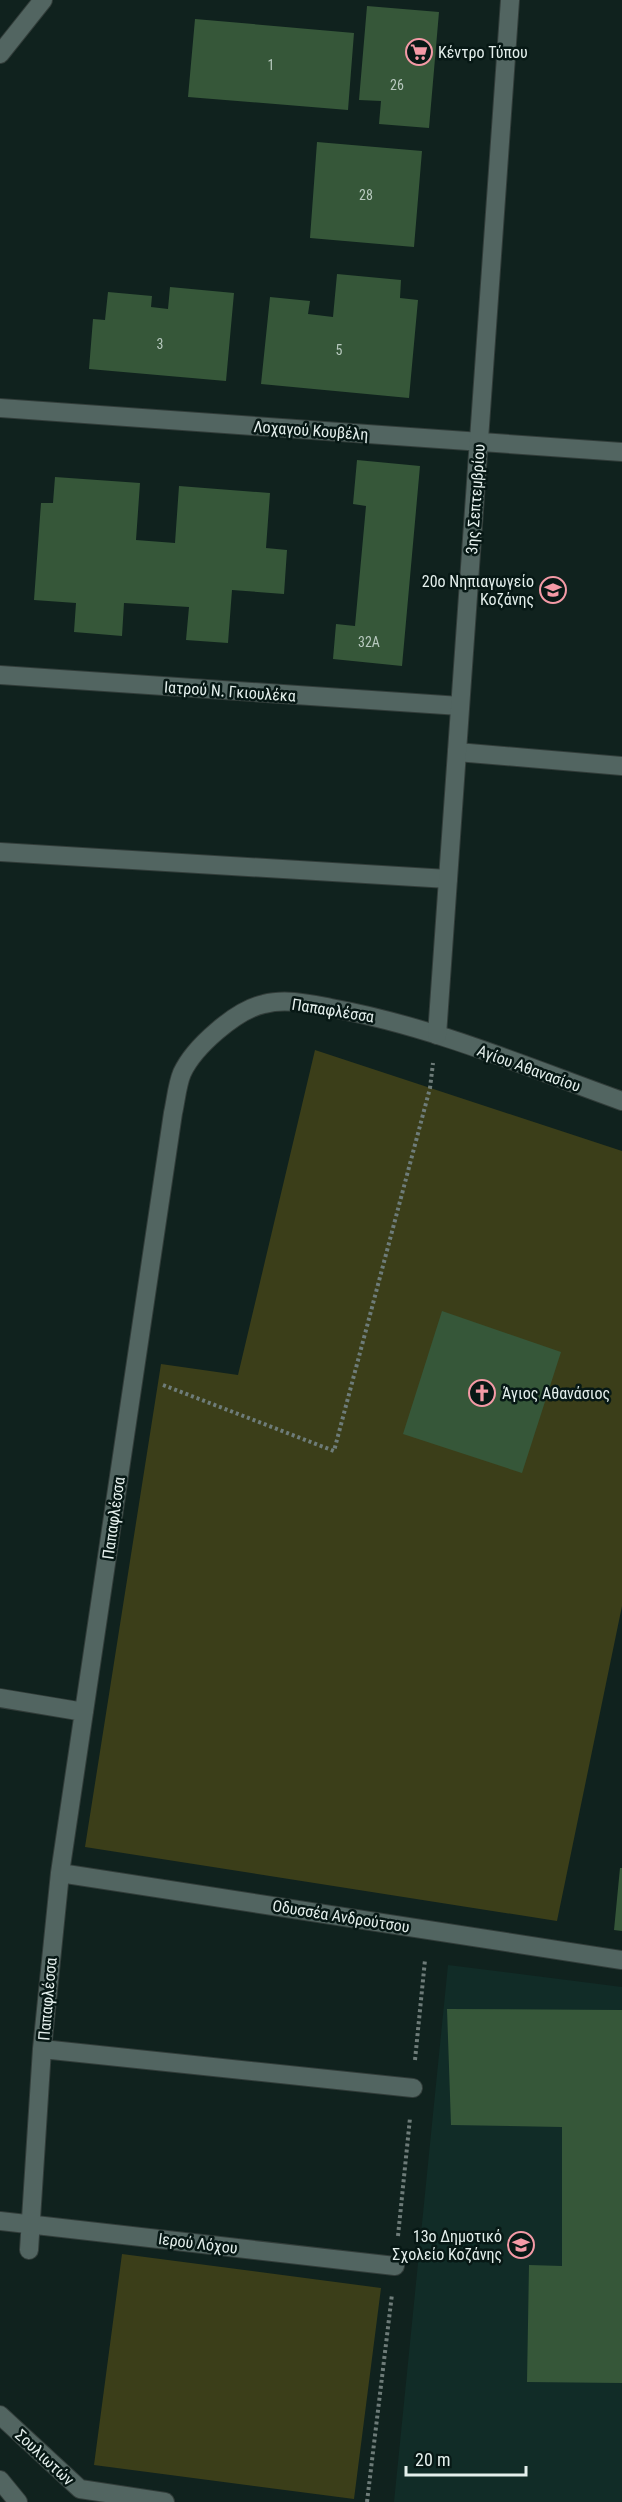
<svg xmlns="http://www.w3.org/2000/svg" width="622" height="2502" font-family="'Roboto Condensed',sans-serif">
	<rect width="100%" height="100%" fill="#10221e"/>
	<path fill="#112c27" d="M448,1965L622,1987V2502H394Z"/>
	<path fill="#3b3e19" d="M315,1050L622,1151V1606L557,1921L85,1847L161,1364L238,1375Z
		M122,2254L381,2288L354,2499L94,2465Z"/>
	<path fill="#365739" d="M367,6L439,12L429,128L379,124L381,101L359,100Z
		M195,19L354,33L348,110L188,97Z
		M317,142L422,151L414,247L310,238Z
		M337,274L401,280L400,298L418,300L409,398L261,384L270,297L310,301L308,314L333,317Z
		M170,287L234,293L226,381L89,369L93,319L105,320L108,292L152,296L151,307L168,309Z
		M357,460L420,466L402,666L333,659L336,624L355,626L366,506L353,504Z
		M55,477L140,483L136,540L175,543L179,486L270,493L266,548L287,550L284,594L232,590L228,643L186,640L189,607L124,603L122,636L74,632L76,603L34,600L41,503H53Z
		M442,1311L561,1352L522,1473L403,1434Z
		M620,1868H622V1931L614,1930Z
		M447,2009L622,2010V2383L527,2382L529,2265L562,2266V2127L451,2125Z"/>
	<g fill="none" stroke-linecap="round" stroke-linejoin="round">
		<defs>
			<path id="street" d="M0,408L622,452
				M0,675L460,706
				M457,752L622,766
				M0,852L448,879
				M0,1698L84,1712
				M60,1873L622,1960
				M42,2049L413,2088
				M0,2221L395,2266
				M29,2250L42,2049L60,1873L173,1113C176,1100 177,1085 182,1073C194,1047 236,1010 264,1004C286,998 310,1004 331,1008C431,1026 527,1067 622,1101
				M0,2415L80,2489L165,2502
				M0,2480L18,2502"/>
			<path id="secondary" d="M0,54L43,0
				M437,1035L510,0"/>
		</defs>
		<use href="#street" stroke="#323d3a" stroke-width="20"/>
		<use href="#secondary" stroke="#323d3a" stroke-width="20"/>
		<path stroke="#6e7c79" stroke-width="4" stroke-dasharray="3 3" stroke-linecap="butt" d="M163,1385L334,1451L430,1088L433,1063
			M415,2060L425,1960
			M398,2236L410,2118
			M367,2502L392,2294"/>
		<use href="#street" stroke="#526561" stroke-width="18"/>
		<use href="#secondary" stroke="#526561" stroke-width="18"/>
	</g>
	<defs>
		<symbol id="supermarket-ring" viewBox="-11 -11 22 22"><circle r="9.5" fill="#071815" stroke="#f49aa6" stroke-width="1.5"/><path d="M-6-5.5h2.5l.6 2H6L4.5 2H-2.5L-4.4-4H-6ZM-1.5 3.2a1.3 1.3 0 1 0 .1 0ZM3 3.2a1.3 1.3 0 1 0 .1 0Z" fill="#f49aa6"/></symbol>
		<symbol id="school-ring" viewBox="-11 -11 22 22"><circle r="9.5" fill="#071815" stroke="#f49aa6" stroke-width="1.5"/><path d="M0-5L7-2L0 1L-7-2ZM-4 1L0 2.5L4 1V4Q0 6-4 4Z" fill="#f49aa6"/></symbol>
		<symbol id="church-ring" viewBox="-11 -11 22 22"><circle r="9.5" fill="#071815" stroke="#f49aa6" stroke-width="1.5"/><path d="M-1.2-6h2.4v3.5h3.3v2.4h-3.3V6h-2.4V-.1h-3.3v-2.4h3.3Z" fill="#f49aa6"/></symbol>
	</defs>
	<g fill-rule="evenodd">
		<use href="#supermarket-ring" x="404" y="37" width="30" height="30"/>
		<use href="#school-ring" x="538" y="575" width="30" height="30"/>
		<use href="#church-ring" x="467" y="1378" width="30" height="30"/>
		<use href="#school-ring" x="506" y="2230" width="30" height="30"/>
	</g>
	<g text-anchor="middle" stroke-width="5" stroke-linejoin="round" paint-order="stroke">
		<g font-size="14" fill="#b8c9bf">
			<text x="271" y="70">1</text>
			<text x="397" y="90">26</text>
			<text x="366" y="200">28</text>
			<text x="160" y="349">3</text>
			<text x="339" y="355">5</text>
			<text x="369" y="647">32A</text>
		</g>
		<g font-size="16" fill="#e4efec" stroke="#071815" text-anchor="start">
			<text x="438" y="58">Κέντρο Τύπου</text>
			<text x="534" y="587" text-anchor="end">20ο Νηπιαγωγείο<tspan x="534" dy="18">Κοζάνης</tspan></text>
			<text x="502" y="1399">Άγιος Αθανάσιος</text>
			<text x="502" y="2242" text-anchor="end">13ο Δημοτικό<tspan x="502" dy="18">Σχολείο Κοζάνης</tspan></text>
		</g>
		<g font-size="16" fill="#e4efec" stroke="#071815">
			<text transform="translate(311 430) rotate(4)" y="6">Λοχαγού Κουβέλη</text>
			<text transform="translate(475 499) rotate(-86)" y="6">3ης Σεπτεμβρίου</text>
			<text transform="translate(230 691) rotate(4)" y="6">Ιατρού N. Γκιουλέκα</text>
			<text transform="translate(333 1010) rotate(9)" y="6">Παπαφλέσσα</text>
			<text transform="translate(529 1068) rotate(20)" y="6">Αγίου Αθανασίου</text>
			<text transform="translate(113 1518) rotate(-82)" y="6">Παπαφλέσσα</text>
			<text transform="translate(341 1916) rotate(9)" y="6">Οδυσσέα Ανδρούτσου</text>
			<text transform="translate(47 1999) rotate(-85)" y="6">Παπαφλέσσα</text>
			<text transform="translate(198 2243) rotate(7)" y="6">Ιερού Λόχου</text>
			<text transform="translate(45 2457) rotate(43)" y="6">Σουλιωτών</text>
		</g>
	</g>
	<path d="M406 2466v9h120v-9" fill="none" stroke="#e4efec" stroke-width="3"/>
	<text x="415" y="2466" font-size="18" fill="#e4efec" stroke="#071815" stroke-width="4.5" paint-order="stroke">20 m</text>
</svg>
